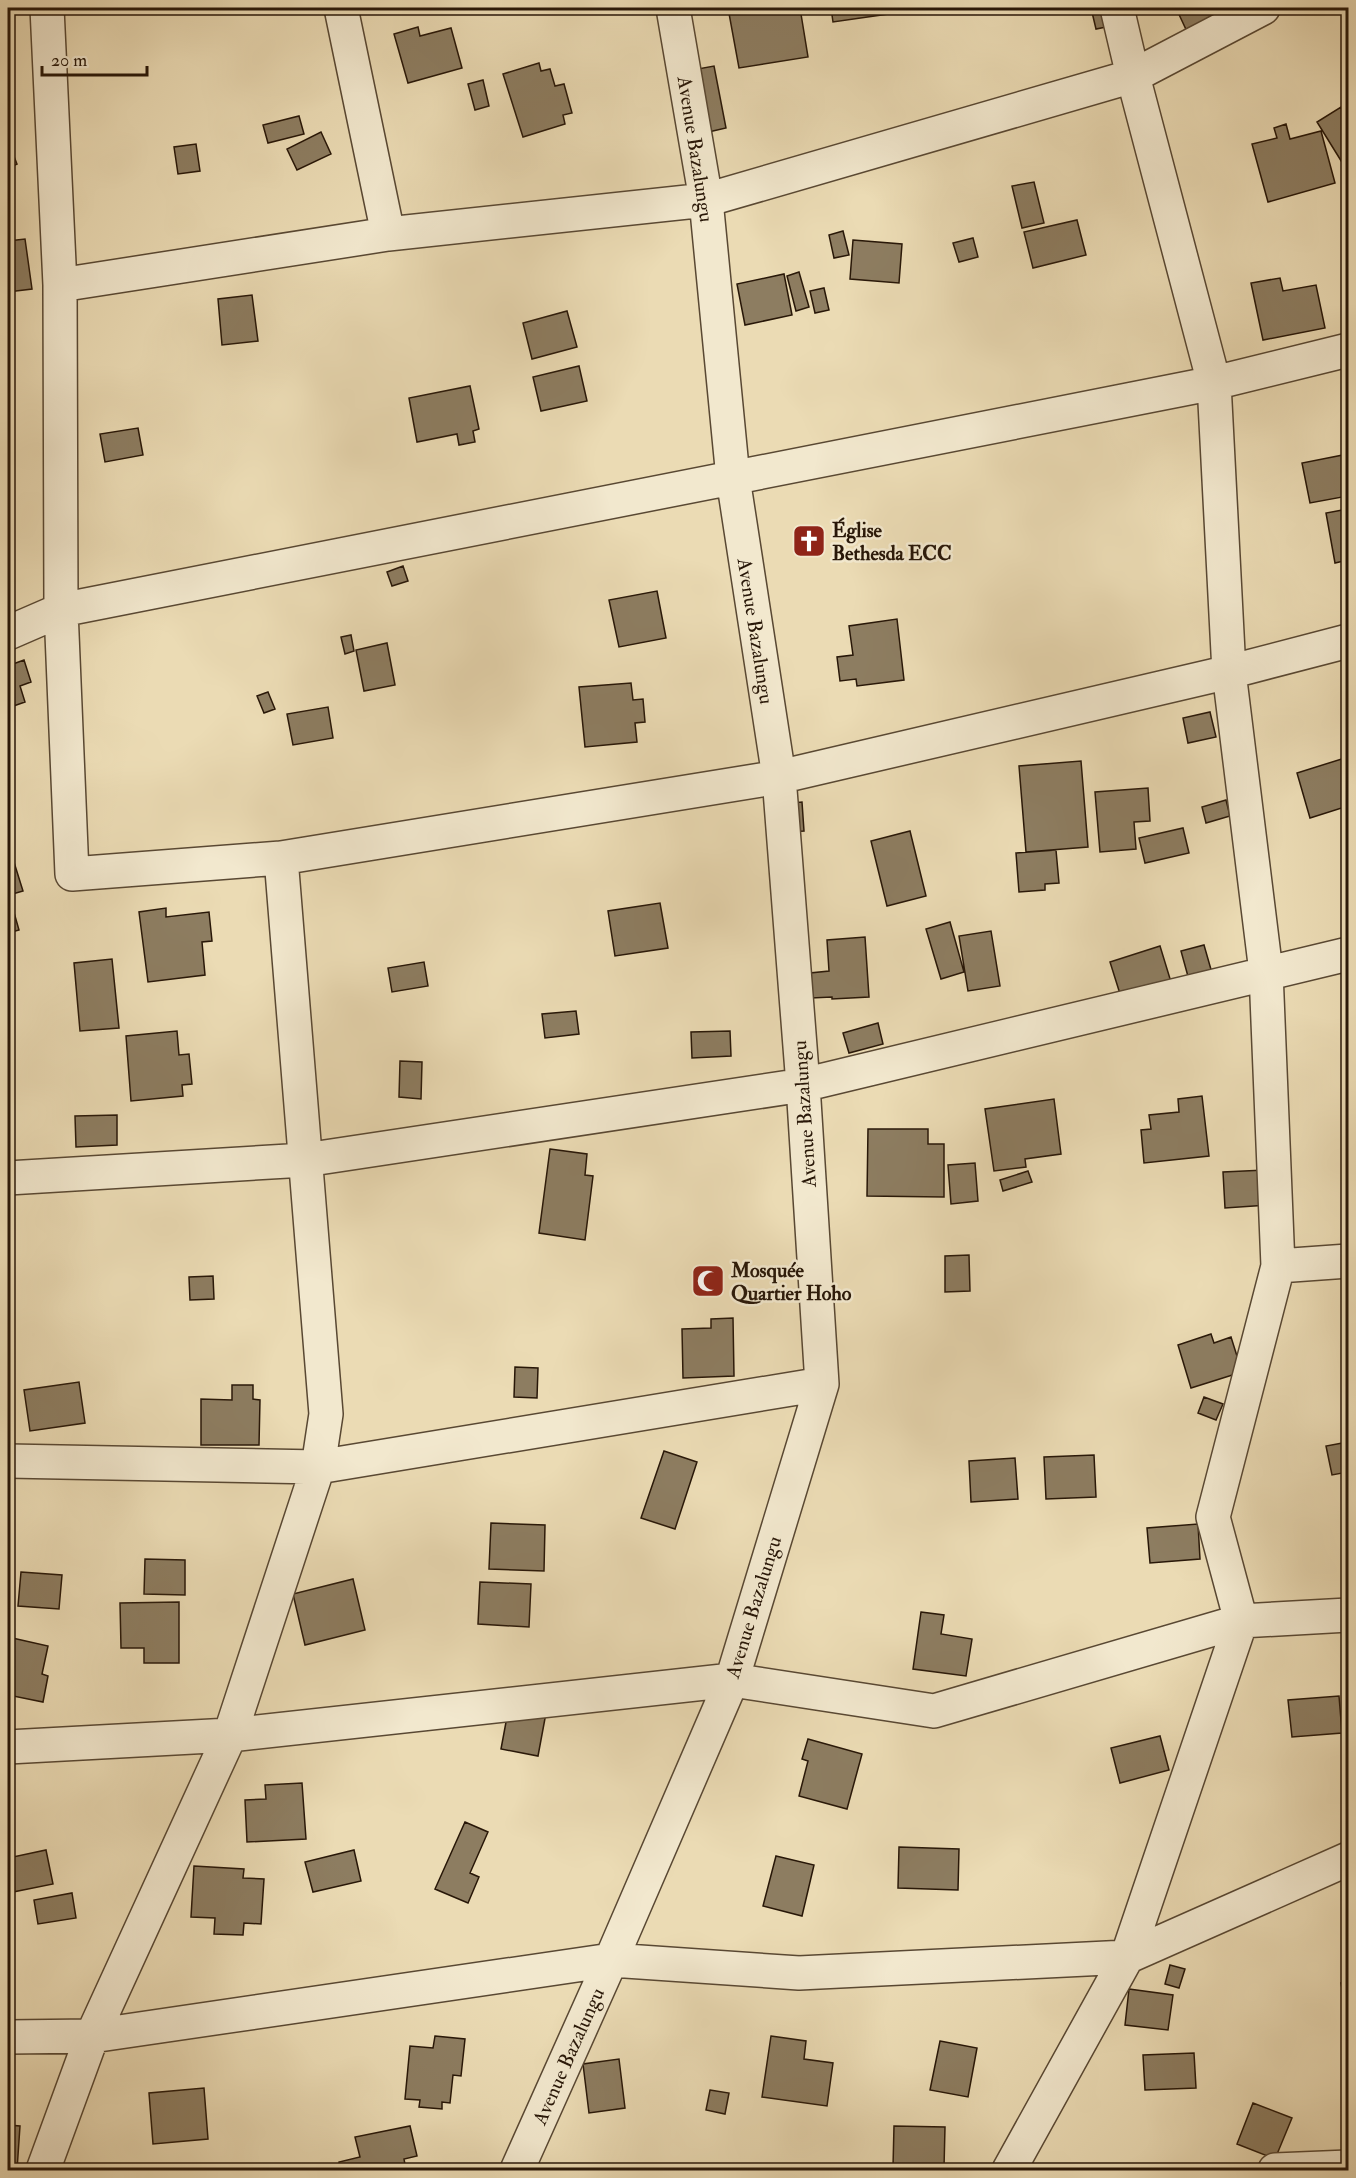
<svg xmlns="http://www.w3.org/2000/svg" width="1356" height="2178" font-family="'IM FELL Double Pica',serif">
	<rect width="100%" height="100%" fill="#ebdbb4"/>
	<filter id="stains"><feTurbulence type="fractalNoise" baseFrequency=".00333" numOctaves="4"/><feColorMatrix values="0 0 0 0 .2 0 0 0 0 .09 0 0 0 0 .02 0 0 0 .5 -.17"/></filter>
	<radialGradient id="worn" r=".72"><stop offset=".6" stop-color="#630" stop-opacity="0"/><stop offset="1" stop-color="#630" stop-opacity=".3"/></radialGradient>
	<path fill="#8d7d61" stroke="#281708" stroke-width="1.5" d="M728,8H800L808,57L739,68Z
		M831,8H894L895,13L833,22Z
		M954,8H983V9L955,14Z
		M1091,8H1112L1116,25L1096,29Z
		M1176,8H1257L1190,38Z
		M418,27L420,36L451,28L462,68L408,83L394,34Z
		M539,63L541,71L550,69L555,86L564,84L572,113L563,115L565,124L523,137L503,74Z
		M714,66L726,128L704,133L692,70Z
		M483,80L489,106L475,110L468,84Z
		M1341,107L1348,119V172L1317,122Z
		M299,116L304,134L268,143L263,125Z
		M1286,124L1290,139L1321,131L1335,183L1268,202L1252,144L1277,138L1274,128Z
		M321,132L331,154L297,170L287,149Z
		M8,141L17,164L8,168Z
		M196,144L200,171L178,174L174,147Z
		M1034,182L1044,223L1022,228L1012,186Z
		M1077,220L1086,255L1033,268L1024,232Z
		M843,231L849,255L834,258L829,235Z
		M973,238L978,257L959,262L953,243Z
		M25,239L32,289L8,292V241Z
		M853,240L902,244L899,283L850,279Z
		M799,272L809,307L796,311L787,276Z
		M784,274L792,315L745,325L737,284Z
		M1280,278L1283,291L1316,285L1325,328L1263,340L1251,283Z
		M824,288L829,310L815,313L810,291Z
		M252,295L258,341L222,345L218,299Z
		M567,311L577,347L532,359L523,323Z
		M579,366L587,401L541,411L533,377Z
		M470,386L479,429L473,431L475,442L459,445L457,434L417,442L409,398Z
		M138,428L143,455L105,462L100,434Z
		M1348,454V496L1310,503L1302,463Z
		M1348,509V560L1335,563L1326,513Z
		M403,566L408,581L392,586L387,572Z
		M657,591L666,638L619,647L609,600Z
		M897,619L904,680L857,686L856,679L840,681L837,657L853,655L849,626Z
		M351,635L354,651L345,654L341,637Z
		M387,643L395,685L364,691L356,650Z
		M10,654L13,664L24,660L31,682L20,686L25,702L8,708V655Z
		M631,683L633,700L643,699L645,722L635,723L637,742L585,747L579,687Z
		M268,692L275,709L264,713L257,696Z
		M328,707L333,738L293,745L287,714Z
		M1210,712L1216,737L1188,743L1183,718Z
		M1348,757V806L1310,818L1297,773Z
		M1081,761L1088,847L1026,852L1019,766Z
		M1148,788L1150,821L1134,822L1136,849L1100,852L1095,792Z
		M1226,800L1230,816L1206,823L1202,807Z
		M802,802L804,831L785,832L782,804Z
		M1183,828L1189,853L1145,863L1139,838Z
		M910,831L926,896L887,906L871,841Z
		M1056,850L1059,883L1045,884V890L1019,892L1016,853Z
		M13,859L23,891L9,895L19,930L8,933V861Z
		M660,903L668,948L615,956L608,911Z
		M166,908V917L209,912L212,941L202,942L205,975L148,982L139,912Z
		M950,922L964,972L941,979L926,929Z
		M991,931L1000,986L968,991L959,936Z
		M865,937L869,997L832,999V997L811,998L810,973L829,971L827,940Z
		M1204,945L1212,973L1189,980L1181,951Z
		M1160,946L1171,982L1121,997L1110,962Z
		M112,959L119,1028L80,1031L74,963Z
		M424,962L428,986L392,992L388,968Z
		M576,1011L579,1034L545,1038L542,1014Z
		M878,1023L883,1044L849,1053L843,1033Z
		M177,1031L179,1055L189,1054L192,1084L182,1085L183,1096L131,1101L126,1036Z
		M730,1031L731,1056L692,1058L691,1032Z
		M400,1061L422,1062L421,1099L399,1097Z
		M1202,1096L1209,1156L1144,1163L1141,1130L1151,1129L1149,1115L1179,1112L1178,1099Z
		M1054,1099L1061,1154L1025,1159L1026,1167L994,1171L985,1109Z
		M117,1115V1145L76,1147L75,1116Z
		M868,1129H928V1144H944V1197L867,1196Z
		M550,1149L587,1154L585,1175L593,1176L585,1240L539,1233Z
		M975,1163L978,1201L951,1204L948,1165Z
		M1265,1170L1268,1205L1225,1208L1223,1172Z
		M1028,1171L1032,1182L1003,1191L1000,1180Z
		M969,1255L970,1291L945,1292V1256Z
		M213,1276L214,1299L190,1300L189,1277Z
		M733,1318L734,1376L683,1378L682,1329L711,1328V1319Z
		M1211,1334L1214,1343L1231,1337L1242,1372L1191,1388L1178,1345Z
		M515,1367L538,1368L537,1398L514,1397Z
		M79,1382L85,1423L30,1431L24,1390Z
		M232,1385H253V1399L260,1400L259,1445H201V1399L232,1400Z
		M1204,1397L1223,1404L1216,1420L1198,1413Z
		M1348,1442V1472L1332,1475L1326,1446Z
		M664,1451L697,1462L675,1529L641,1518Z
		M1094,1455L1096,1497L1046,1499L1044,1457Z
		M1015,1458L1018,1499L971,1502L969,1461Z
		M491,1523L545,1525L544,1571L489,1569Z
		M1198,1524L1200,1559L1150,1563L1147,1528Z
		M145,1559L185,1560V1595L144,1594Z
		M21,1572L62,1575L59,1609L18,1606Z
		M353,1579L365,1630L305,1645L293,1594Z
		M480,1582L531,1584L529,1627L478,1624Z
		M179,1602V1663H144V1648H121L120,1603Z
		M921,1612L944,1615L941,1634L972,1639L966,1676L913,1669Z
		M8,1637L48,1646L42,1674L48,1676L43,1702L8,1695Z
		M1339,1696L1342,1733L1292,1737L1288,1700Z
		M509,1706L546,1713L538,1756L501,1749Z
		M1160,1736L1169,1770L1120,1783L1111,1748Z
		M808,1739L862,1754L847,1809L799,1796L808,1761L802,1759Z
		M302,1783L306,1839L247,1842L245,1800L266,1799L265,1785Z
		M465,1822L488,1832L470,1873L479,1877L468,1903L435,1889Z
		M899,1847L959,1849L958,1890L898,1888Z
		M46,1850L53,1884L8,1893V1858Z
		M354,1850L361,1881L313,1892L305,1862Z
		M776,1856L814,1865L802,1916L763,1906Z
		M194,1866L244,1869L243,1878L264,1879L261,1924L244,1923L243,1935L214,1934L215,1918L191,1917Z
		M72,1893L76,1918L38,1924L34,1900Z
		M1170,1965L1185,1969L1179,1988L1165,1984Z
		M1348,1982V2014H1346L1341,1983Z
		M1129,1989L1173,1995L1168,2030L1125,2025Z
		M435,2036L465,2039L461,2076L453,2075L450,2103L442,2102V2109L419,2107L420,2100L405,2099L410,2046L433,2048Z
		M771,2036L806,2041L804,2059L833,2063L827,2106L762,2097Z
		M940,2041L977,2048L968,2097L930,2090Z
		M1194,2053L1196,2088L1145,2090L1143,2055Z
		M619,2059L625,2108L589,2113L583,2064Z
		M204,2088L208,2139L153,2144L149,2093Z
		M710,2090L729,2093L725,2114L706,2110Z
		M1253,2103L1292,2118L1275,2159L1237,2144Z
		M8,2125L20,2126L17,2170H8Z
		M410,2126L417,2156L404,2159L406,2170H340L339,2162L360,2157L355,2137Z
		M894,2126L945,2127L944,2168L893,2167Z"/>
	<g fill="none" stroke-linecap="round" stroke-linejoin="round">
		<defs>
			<path id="minor" d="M47,8L60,285L61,610L72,874L281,858L779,777L1229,672L1348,641
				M341,8L388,234
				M60,285L388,234L706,200L1133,76L1263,8
				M8,633L61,610L1214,383L1348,350
				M8,1178L305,1160L803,1085L1348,954
				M1278,1266L1348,1261
				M8,1461L318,1467L822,1384
				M8,1747L230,1735L732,1680L934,1711L1241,1621L1348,1615
				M8,2037L92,2036L611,1960L799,1973L1127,1957L1348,1859
				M43,2170L92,2036L230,1735L318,1467L326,1414L281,858
				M517,2170L611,1960L732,1680L822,1384L803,1085L779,777L733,478L706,200L673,8
				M1009,2170L1127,1957L1241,1621L1213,1517L1278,1266L1266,972L1229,672L1214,383L1133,76L1117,8
				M1275,2170L1348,2167"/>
		</defs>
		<use href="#minor" stroke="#594833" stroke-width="36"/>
		<use href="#minor" stroke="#f2e8ce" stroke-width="33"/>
	</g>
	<defs>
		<symbol id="church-square" viewBox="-11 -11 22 22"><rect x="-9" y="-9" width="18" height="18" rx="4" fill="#8f2418" stroke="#f2e8ce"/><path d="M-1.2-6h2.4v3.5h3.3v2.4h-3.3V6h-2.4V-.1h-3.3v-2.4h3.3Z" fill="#fff"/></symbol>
		<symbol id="mosque-square" viewBox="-11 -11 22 22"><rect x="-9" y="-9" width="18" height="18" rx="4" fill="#8f2418" stroke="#f2e8ce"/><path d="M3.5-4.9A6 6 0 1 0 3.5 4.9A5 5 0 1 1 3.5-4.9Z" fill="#fff"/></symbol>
	</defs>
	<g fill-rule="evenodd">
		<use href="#church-square" x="790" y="522" width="38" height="38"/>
		<use href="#mosque-square" x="689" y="1262" width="38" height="38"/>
	</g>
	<g text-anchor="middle" stroke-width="5" stroke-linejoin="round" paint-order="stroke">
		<g font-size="20" fill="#281708" stroke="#f2e8ce">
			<text transform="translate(696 149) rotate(81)" y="7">Avenue Bazalungu</text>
			<text transform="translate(756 631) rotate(81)" y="7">Avenue Bazalungu</text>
			<text transform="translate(804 1114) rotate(-94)" y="7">Avenue Bazalungu</text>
			<text transform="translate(753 1607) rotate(-73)" y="7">Avenue Bazalungu</text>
			<text transform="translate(568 2056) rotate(-66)" y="7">Avenue Bazalungu</text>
		</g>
		<g font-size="20" font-weight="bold" fill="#281708" stroke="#f2e8ce" text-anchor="start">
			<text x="832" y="537">Église<tspan x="832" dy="23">Bethesda ECC</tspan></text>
			<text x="731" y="1277">Mosquée<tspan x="731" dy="23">Quartier Hoho</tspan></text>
		</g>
	</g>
	<rect width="1356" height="2178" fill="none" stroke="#ebdbb4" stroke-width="30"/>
	<rect x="9" y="9" width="1338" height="2160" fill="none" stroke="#281708" stroke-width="3"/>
	<rect x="15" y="15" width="1326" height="2148" fill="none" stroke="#281708" stroke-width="1.5"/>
	<path d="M42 66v9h105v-9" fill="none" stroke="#281708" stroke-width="3"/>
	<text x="51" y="66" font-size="18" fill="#281708" stroke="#f2e8ce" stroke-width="4.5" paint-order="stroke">20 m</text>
	<rect width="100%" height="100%" filter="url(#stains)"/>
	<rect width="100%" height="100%" fill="url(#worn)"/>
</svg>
